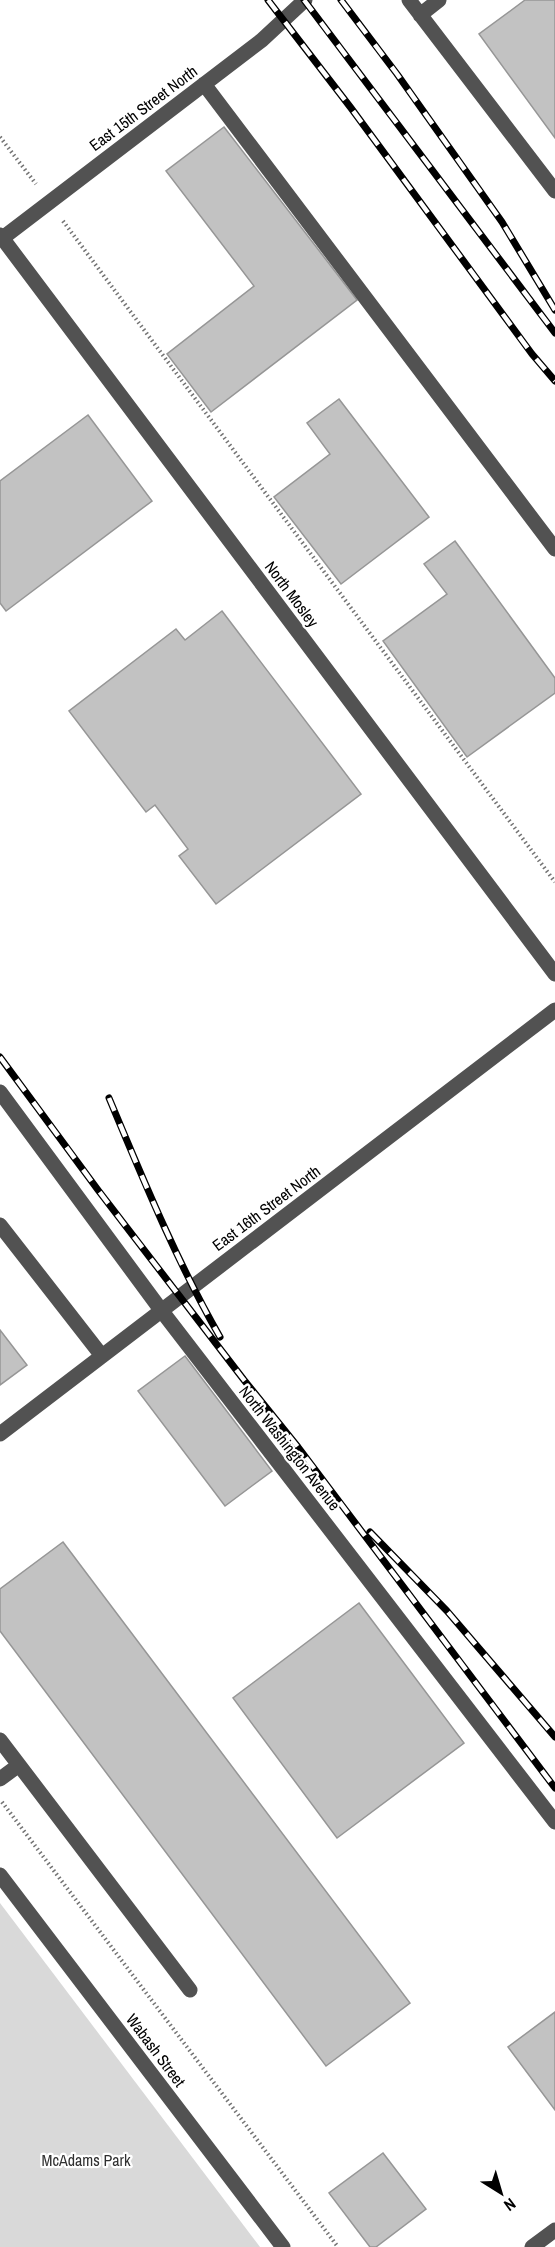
<svg xmlns="http://www.w3.org/2000/svg" width="555" height="2247" font-family="'Archivo Narrow',sans-serif">
	<rect width="100%" height="100%" fill="#fff"/>
	<path fill="#d9d9d9" d="M0,1903L260,2247H0Z"/>
	<path fill="#c2c2c2" stroke="#969696" stroke-width="1.5" d="M525,0H555V138L479,34Z
		M224,127L357,300L211,412L167,354L254,286L166,171Z
		M339,399L429,517L341,584L274,497L330,454L307,423Z
		M88,415L152,501L6,611L0,603V481Z
		M455,541L555,678V693L467,757L383,641L447,594L424,564Z
		M222,611L361,794L216,904L179,856L188,849L155,805L146,812L69,711L176,629L185,640Z
		M0,1330L27,1365L0,1385Z
		M185,1356L272,1471L225,1506L138,1391Z
		M63,1542L410,2003L326,2066L0,1631V1589Z
		M359,1603L464,1743L337,1838L233,1698Z
		M555,2012V2110L508,2047Z
		M383,2153L426,2209L376,2247H370L329,2193Z"/>
	<g fill="none" stroke-linecap="round" stroke-linejoin="round">
		<path stroke="#747474" stroke-width="4" stroke-dasharray="1.5 3" stroke-linecap="butt" d="M0,137L36,184
			M63,221L555,882
			M2,1802L338,2247"/>
		<path stroke="#525252" stroke-width="15" d="M409,0L555,191
			M420,15L439,0
			M204,84L555,549
			M0,235L555,974
			M0,240L262,40L305,0
			M0,1092L161,1310L555,1822
			M0,1225L102,1356
			M0,1434L555,1010
			M0,1740L190,1990
			M0,1779L19,1765
			M0,1875L283,2247
			M532,2247L555,2230"/>
		<defs>
			<path id="rail" d="M268,0L351,108L532,354L555,381
				M304,0L555,333
				M341,0L397,74L502,222L555,310
				M0,1057L98,1190L244,1380L298,1447L555,1788
				M109,1098C143,1179 176,1260 220,1337
				M370,1532L447,1611L555,1737"/>
		</defs>
		<use href="#rail" stroke="#000" stroke-width="7"/>
		<use href="#rail" stroke="#fff" stroke-width="4.5" stroke-dasharray="14" stroke-linecap="butt"/>
	</g>
	<g text-anchor="middle" stroke-width="4.5" stroke-linejoin="round" paint-order="stroke">
		<g font-size="16" fill="#000" stroke="#fff">
			<text transform="translate(143 108) rotate(-37)" y="6">East 15th Street North</text>
			<text transform="translate(292 594) rotate(53)" y="6">North Mosley</text>
			<text transform="translate(266 1208) rotate(-37)" y="6">East 16th Street North</text>
			<text transform="translate(290 1448) rotate(52)" y="6">North Washington Avenue</text>
			<text transform="translate(156 2050) rotate(53)" y="6">Wabash Street</text>
		</g>
		<g font-size="16" fill="#303030" stroke="#fff">
			<text x="86" y="2166">McAdams Park</text>
		</g>
	</g>
	<g transform="translate(501 2193) rotate(143)" stroke="#ffffff" stroke-width="4.5" paint-order="stroke">
	<path d="M0-4.5L10 22L0 15L-10 22Z" fill="#000000"/>
	<text y="-9" font-size="16" font-weight="bold" text-anchor="middle" fill="#000000">N</text>
	</g>
</svg>
